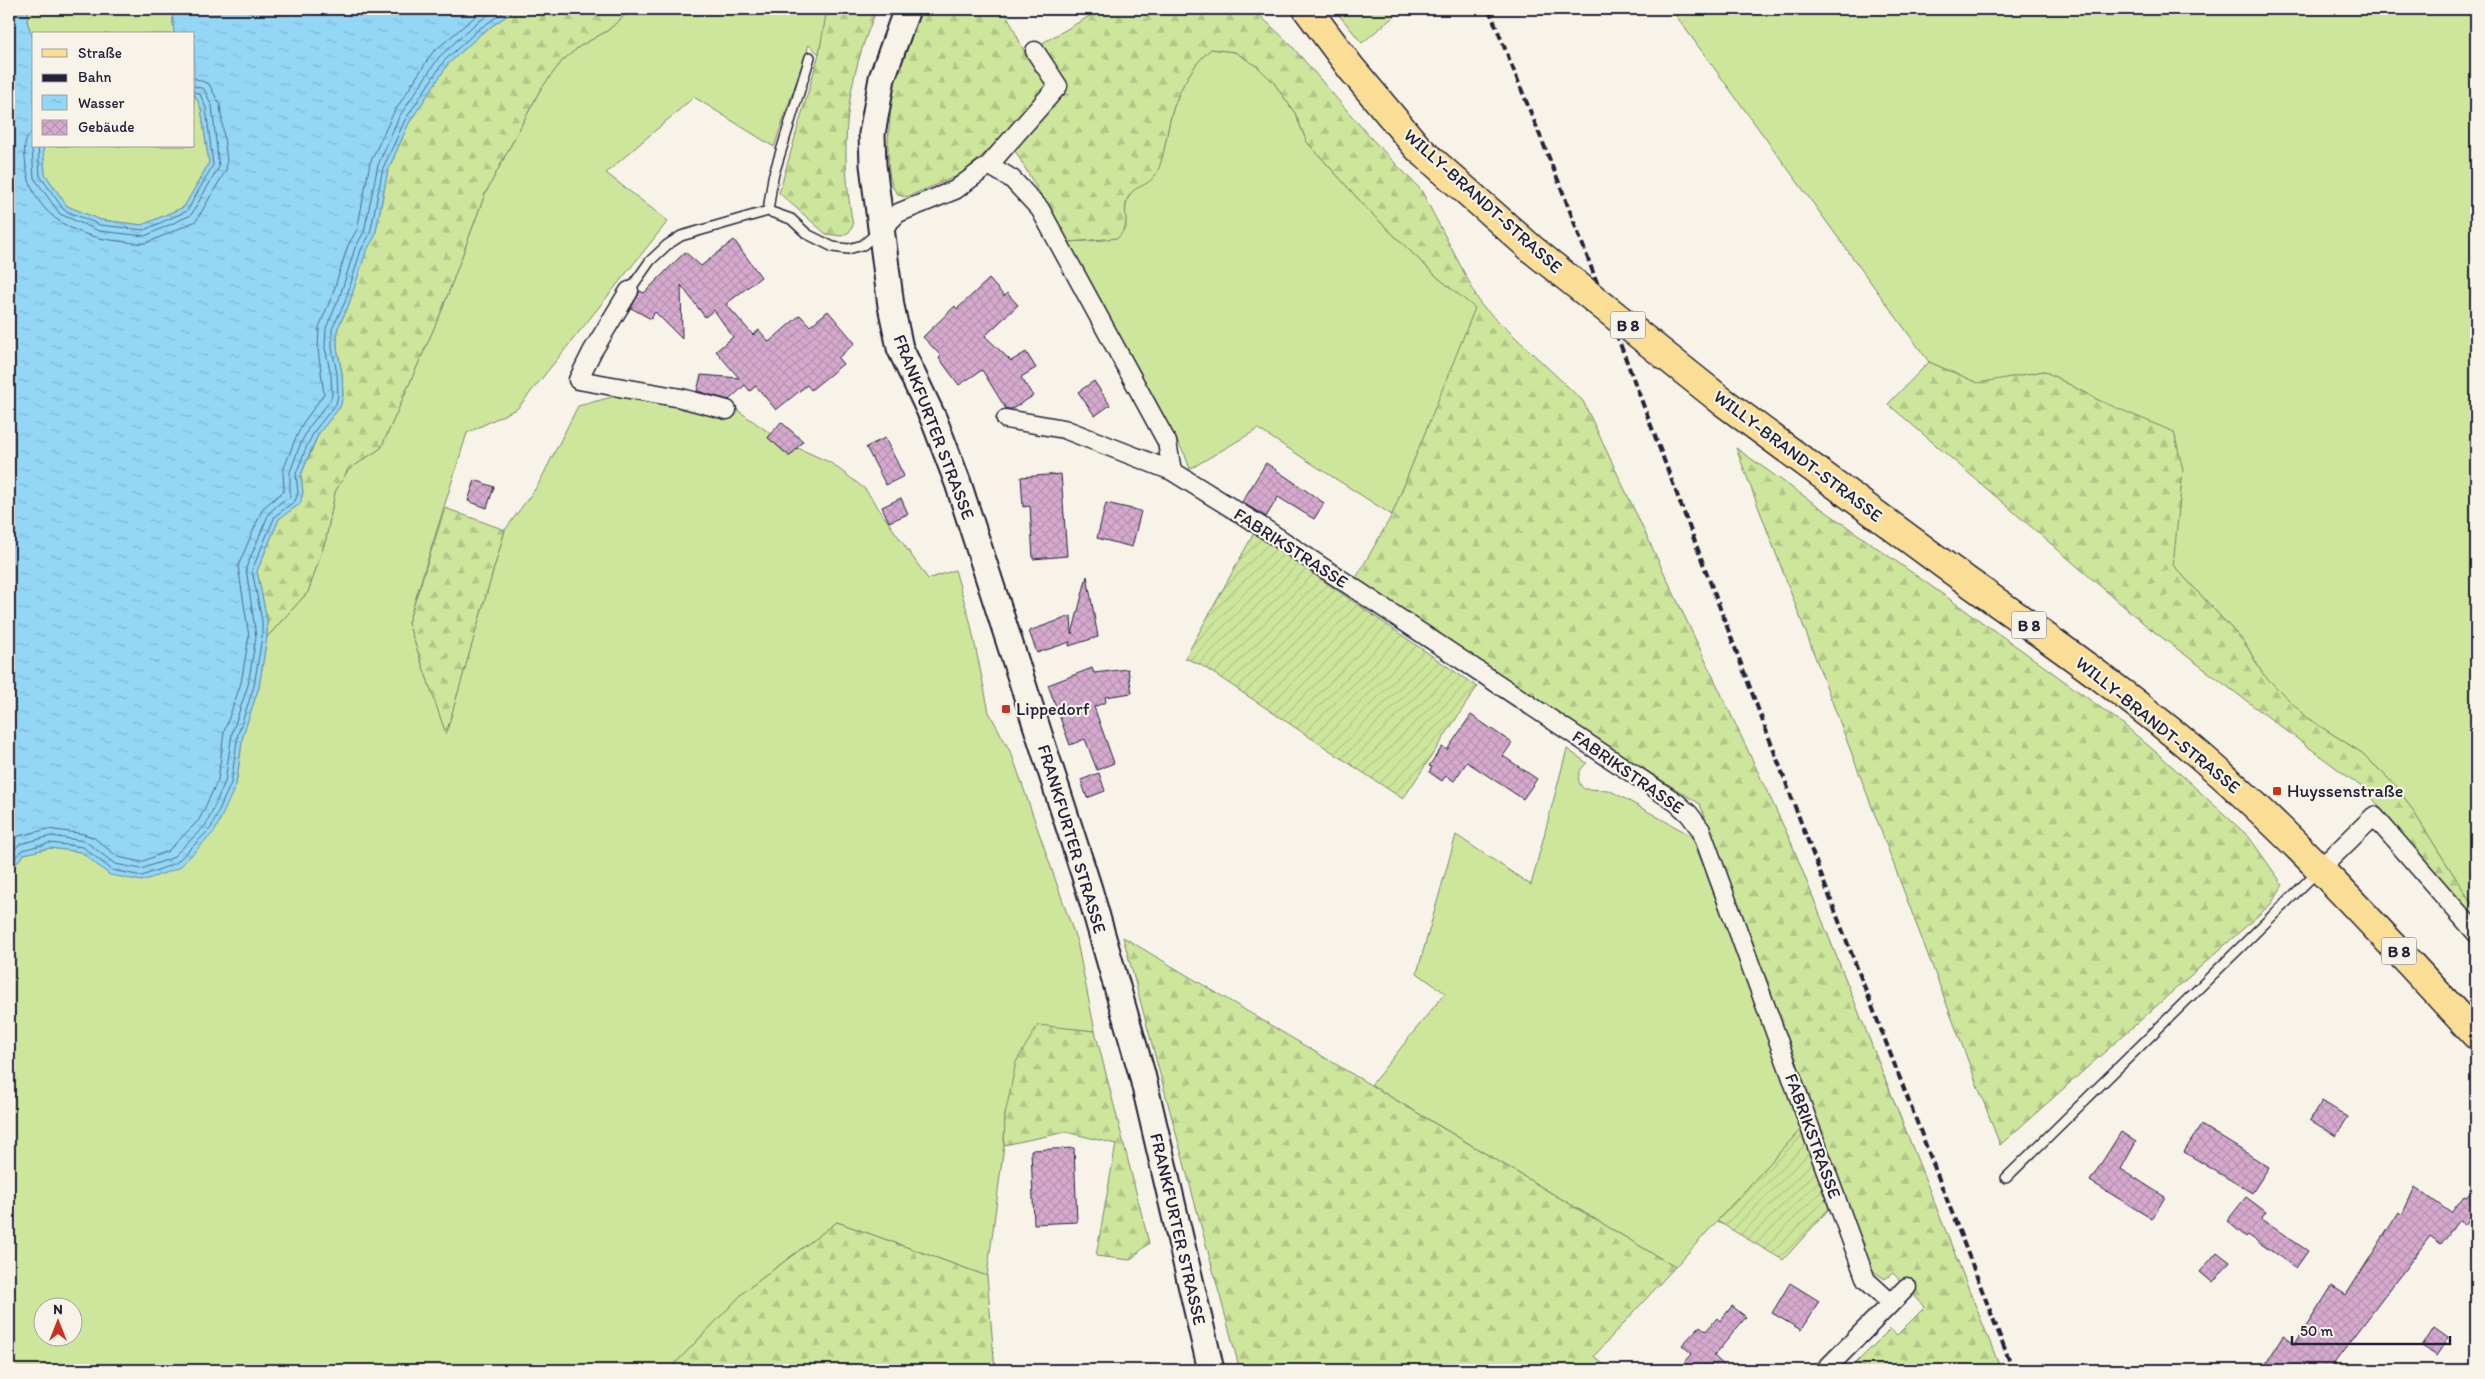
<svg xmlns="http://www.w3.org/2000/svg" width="2485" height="1379" font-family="Itim,sans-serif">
	<defs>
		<pattern id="forest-firs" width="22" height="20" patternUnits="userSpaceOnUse" patternTransform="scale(1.25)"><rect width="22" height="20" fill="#cee69c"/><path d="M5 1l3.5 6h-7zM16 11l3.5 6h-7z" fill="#b1c587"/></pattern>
		<pattern id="garden-furrows" width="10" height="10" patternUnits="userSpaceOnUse" patternTransform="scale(1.25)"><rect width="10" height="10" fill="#cee69c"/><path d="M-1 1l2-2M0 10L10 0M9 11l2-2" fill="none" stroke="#b1c587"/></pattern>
		<pattern id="water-ripples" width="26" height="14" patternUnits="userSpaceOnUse" patternTransform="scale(1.25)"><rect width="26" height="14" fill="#93d6f5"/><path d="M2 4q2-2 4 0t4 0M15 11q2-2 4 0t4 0" fill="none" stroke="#7eb7d3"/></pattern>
		<pattern id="building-cross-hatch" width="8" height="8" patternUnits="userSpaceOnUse" patternTransform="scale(1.25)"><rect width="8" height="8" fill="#d6aace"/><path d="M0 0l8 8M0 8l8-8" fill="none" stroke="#b792b2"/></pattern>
	</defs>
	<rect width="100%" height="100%" fill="#f7f3e8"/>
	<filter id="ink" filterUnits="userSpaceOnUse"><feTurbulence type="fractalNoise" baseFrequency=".02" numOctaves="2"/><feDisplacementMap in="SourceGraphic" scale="10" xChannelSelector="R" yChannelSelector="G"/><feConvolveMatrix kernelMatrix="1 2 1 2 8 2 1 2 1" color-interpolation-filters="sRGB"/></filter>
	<g filter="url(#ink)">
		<path fill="#cee69c" stroke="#78846c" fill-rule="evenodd" d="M29,9H172L174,34H34V42L27,21Z
			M632,9H828L819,54L809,45L774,147L694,97L606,173L668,221L518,408L467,433L408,623L446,733L505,530L538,485L578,406L627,393L726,402L771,434L768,437L789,457L798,448L831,463L865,489L928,579L955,570L970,621L989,712L1012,755L1077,942L1095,1031L1038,1026L1005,1115L1004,1145L987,1276L837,1222L745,1291L669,1370H9V872L24,854L50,848L81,852L110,875L236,785L243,735L259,687L267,637L308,592L326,539L335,492L348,470L381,448L442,310L485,194L540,90L562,61L580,46L607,31ZM42,1306H72V1336H42Z
			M1334,9H1403L1362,43Z
			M1671,9H2476V910L2399,789L2362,753L2307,718L2262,673L2245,643L2172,564L2183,470L2098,400L2044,371L1978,384L1929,362Z
			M1211,49L1235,52L1258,67L1274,83L1295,113L1307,142L1371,213L1436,276L1476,308L1392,515L1258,429L1190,469L1185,455L1068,242L1105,240L1126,229C1126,219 1124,207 1128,198C1133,185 1147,186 1154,176C1165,158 1165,137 1171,117C1177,92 1191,66 1211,49Z
			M194,93L201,108L209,163L184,207L142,225L101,220L67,206L45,174L43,146H194Z
			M1567,749L1587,763C1578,770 1575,781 1584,789L1609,790L1692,836L1802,1128L1675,1267L1371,1085L1445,993L1417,973L1456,835L1531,885Z"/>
		<path fill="url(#forest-firs)" stroke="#78846c" d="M521,9H632L607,31L580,46L562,61L540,90L485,194L442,310L381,448L348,470L335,492L326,539L308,592L267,637V620L257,571L279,519L288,510L295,508L303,493L301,475L319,433L340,407L343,396L342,373L337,348V330L349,304L365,252L375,236L388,170L409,123L448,64L482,33L515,10Z
			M827,9H877C845,83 839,147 853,226L849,232L842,236L826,234L779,193L819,54Z
			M923,9H1004L1025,53L1102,9H1253L1290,44L1368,135L1421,190L1481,305L1583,401L1791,842L2001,1370H1849L1890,1329L1897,1335L1925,1307L1893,1273L1885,1279L1872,1270L1700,804L1600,742L1355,580L1392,515L1475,308L1436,276L1371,213L1307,142L1295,113L1274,83L1258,67L1235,52L1211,49C1191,66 1178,91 1171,116C1166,133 1164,166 1153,178C1144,188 1132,186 1127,200C1122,217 1132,222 1118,238L1068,242L1006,135L960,175L909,196C873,206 893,87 898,69C904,47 913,28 923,9Z
			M1929,362L1978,383L2044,371L2098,400L2174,432L2183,470L2173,565L2245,643L2262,673L2307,718L2362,753L2399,789L2476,910V924L2471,923L2367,791L2148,627L1888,404Z
			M1736,448L2027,654L2123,724L2164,759L2249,837L2283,885L2271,904L2000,1145Z
			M445,508L505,530L446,734L408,623Z
			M1123,937L1675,1267L1594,1356L1610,1370H1240Z
			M1038,1025L1095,1031L1149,1243L1130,1260L1096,1256L1116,1144L1066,1132L1004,1145L1005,1115L1016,1062Z
			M837,1222L987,1276L995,1370H669L745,1291Z"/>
		<path fill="url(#garden-furrows)" stroke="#78846c" d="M1254,533L1477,687L1403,799L1201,665L1185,658Z
			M1802,1128L1829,1209L1783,1260L1717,1221Z"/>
		<path fill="url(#water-ripples)" stroke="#668eab" d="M9,9H29L27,21L34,42V146H43L45,174L67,206L101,220L142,225L184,207L209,163L201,108L194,93V34H174L172,9H521L515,10L482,33L448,64L409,123L388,170L375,236L366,252L349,304L337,330V348L342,373L343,396L340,407L319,433L311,450L301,475L303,493L300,504L279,519L257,571L267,620V637L259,687L243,735L236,785L215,831L179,868L142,881L110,875L81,852L50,848L24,854L9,872Z"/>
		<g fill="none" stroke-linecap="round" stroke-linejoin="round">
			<path stroke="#4f6a85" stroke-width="1" d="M34,130C24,138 24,147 25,158C29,212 69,236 119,241C129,242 139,245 149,242L196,221L226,170L227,161L220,105L209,84L194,78
				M34,141L32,149L34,178L60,214L99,231L145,236L191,215L219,167L212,106L204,89L194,86
				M38,146L40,176L64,210L100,225L144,230L187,211L213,165L206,108L200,94L194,92
				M9,843L19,836L48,829L84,834L93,837L118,857L141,862L168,851L199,820L218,780L224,732L241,683L249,636L238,566L263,508L284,491L283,471L294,442L303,423L324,394L318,349L319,327L332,296L348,245L357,230L370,163L393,114L432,53L484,9
				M9,854L20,844L51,836L85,841L115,864L141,869L172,858L206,825L225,782L232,733L248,685L256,637L246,568L269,513L281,502L290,497V472L300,445L309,427L330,401L332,395L331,375L325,348L326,328L339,299L355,248L364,232L378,165L399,117L439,57L475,24L497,9
				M9,864L22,850L50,843L83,847L112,870L142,876L176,863L211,828L231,783L238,734L254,686L262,637V621L252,570L275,516L295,501L298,493L296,474L306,448L315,430L336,404L338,395L337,374L332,348V329L345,302L361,250L370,234L383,168L405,120L444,61L479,29L508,9"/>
		</g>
		<path fill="url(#building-cross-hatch)" stroke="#22223b" d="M734,240L761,277L726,304L753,335L759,330L769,342L800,315L810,326L828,311L855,343L838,358L843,364L811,390L807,385L776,410L756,386L750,391L745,385L729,400L697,391L701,375L739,378L716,351L733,337L714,310L705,317L681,285L682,339L655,312L651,319L631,308L640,291L644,293L685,252L701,266Z
			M989,279L1004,296L1007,293L1018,305L985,336L1011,361L1026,352L1036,368L1021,377L1033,396L1012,409H1006L982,370L959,385L939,358L941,356L923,337L955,306L957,309Z
			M1094,381L1110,405L1095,416L1078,392Z
			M781,422L803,441L790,456L768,438Z
			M885,438L904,476L886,485L866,447Z
			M1266,463L1324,503L1314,519L1278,497L1266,517L1242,502Z
			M1061,474L1067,556L1033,559L1030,506L1023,507L1021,477Z
			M475,480L494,487L487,508L468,501Z
			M901,498L908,514L889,522L882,507Z
			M1106,503L1141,511L1132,547L1097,538Z
			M1087,576L1098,637L1069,646L1070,642L1037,653L1029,631L1071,616L1072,634Z
			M1092,668L1094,673L1128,669L1132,693L1105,697L1106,702L1094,707L1114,763L1097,770L1085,739L1070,745L1048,685Z
			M1471,715L1512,743L1503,756L1537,779L1523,799L1467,762L1454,781L1446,776L1442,781L1429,772L1432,767L1429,766L1442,747L1447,750Z
			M1099,773L1105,791L1087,798L1081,780Z
			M2322,1101L2348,1117L2336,1136L2310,1120Z
			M2201,1125L2269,1167L2252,1193L2184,1152Z
			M2121,1132L2136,1142L2121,1169L2165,1197L2152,1219L2090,1181Z
			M1074,1148L1077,1222L1034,1224L1031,1150Z
			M2415,1187L2451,1213L2464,1196L2466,1197L2476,1188V1209L2465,1225L2459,1220L2441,1244L2430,1236L2329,1370H2262L2283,1336L2295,1344L2332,1286L2346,1295L2399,1212L2402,1215Z
			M2246,1197L2266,1212L2261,1219L2308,1251L2296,1268L2248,1235L2246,1237L2227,1221Z
			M2217,1252L2230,1262L2213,1283L2200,1272Z
			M1790,1283L1819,1301L1801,1330L1772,1313Z
			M1732,1306L1746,1317L1714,1356L1729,1370H1678L1692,1354L1682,1345L1700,1326L1706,1331L1717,1318L1720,1321Z
			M2434,1328L2448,1338L2436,1356L2422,1347Z"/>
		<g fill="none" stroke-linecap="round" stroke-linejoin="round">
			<defs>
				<path id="lane" d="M768,211L773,177L810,57
					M629,291L650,261L667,245L681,236L768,211L791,219L807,234L833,247L848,249L863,245L878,232
					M2006,1178L2318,871"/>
				<path id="street" d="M989,165L1012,179L1040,209L1167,442L1172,471
					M880,231L898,213L955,190L989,165L1058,86L1035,51
					M629,291L592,352L578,380L681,398L727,410
					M1006,419L1064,429L1172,471L1262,527L1677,803L1689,814L1701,830L1866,1280L1891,1303
					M2320,869L2374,816L2476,933
					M1825,1370L1907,1287"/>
				<path id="secondary" d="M907,9L882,78L872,134L873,165L891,306L900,348L934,420L958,483L1089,889L1142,1074L1211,1370"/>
				<path id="primary" d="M1307,9L1351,68L1418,148L1533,250
					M1722,401C1797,456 1871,511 1946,566C2031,627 2117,685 2197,753C2297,839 2386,938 2476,1035"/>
			</defs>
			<use href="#lane" stroke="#22223b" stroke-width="12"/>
			<use href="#street" stroke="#22223b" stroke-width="21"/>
			<use href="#secondary" stroke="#22223b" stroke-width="29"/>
			<use href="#primary" stroke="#22223b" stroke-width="31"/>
			<use href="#lane" stroke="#f7f3e8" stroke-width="9"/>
			<use href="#street" stroke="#f7f3e8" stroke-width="18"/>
			<use href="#secondary" stroke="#f7f3e8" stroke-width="25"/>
			<use href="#primary" stroke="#fbde96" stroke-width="28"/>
			<path stroke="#22223b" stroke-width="4" stroke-dasharray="8 4" stroke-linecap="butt" d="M1489,9L1562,190L1811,849L2013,1370"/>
			<defs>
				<path id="primary-bridge" d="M1533,250L1722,401"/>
			</defs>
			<use href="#primary-bridge" stroke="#22223b" stroke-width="31" stroke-linecap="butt"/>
			<use href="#primary-bridge" stroke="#fbde96" stroke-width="28"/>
		</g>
	</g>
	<g fill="#c8321e" stroke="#f7f3e8" stroke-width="2">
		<rect x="1001" y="704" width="10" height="10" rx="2.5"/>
		<rect x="2272" y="786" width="10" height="10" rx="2.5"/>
	</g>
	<g text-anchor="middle" stroke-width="4.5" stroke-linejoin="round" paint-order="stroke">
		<g fill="#f7f3e8" stroke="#62616f" stroke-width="1">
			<rect x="1610.5" y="311.5" width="35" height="27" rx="4"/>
			<rect x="2011.5" y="611.5" width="35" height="27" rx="4"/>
			<rect x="2381.5" y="937.5" width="35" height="27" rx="4"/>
		</g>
		<g font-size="16" font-weight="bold" fill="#22223b">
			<text x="1628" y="331">B 8</text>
			<text x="2029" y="631">B 8</text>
			<text x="2399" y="957">B 8</text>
		</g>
		<g font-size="18" fill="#22223b" stroke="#f7f3e8">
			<text transform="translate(1483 201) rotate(42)" y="6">WILLY-BRANDT-STRASSE</text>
			<text transform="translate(934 427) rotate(69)" y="6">FRANKFURTER STRASSE</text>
			<text transform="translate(1798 456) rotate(37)" y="6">WILLY-BRANDT-STRASSE</text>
			<text transform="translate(1291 548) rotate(33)" y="6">FABRIKSTRASSE</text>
			<text transform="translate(2158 725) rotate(39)" y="6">WILLY-BRANDT-STRASSE</text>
			<text transform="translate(1628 772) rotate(35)" y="6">FABRIKSTRASSE</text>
			<text transform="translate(1072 839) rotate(73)" y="6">FRANKFURTER STRASSE</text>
			<text transform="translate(1813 1136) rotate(70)" y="6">FABRIKSTRASSE</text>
			<text transform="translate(1178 1229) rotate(77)" y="6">FRANKFURTER STRASSE</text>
		</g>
		<g font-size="18" fill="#22223b" stroke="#f7f3e8" text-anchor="start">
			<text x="1016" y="715">Lippedorf</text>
			<text x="2287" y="797">Huyssenstraße</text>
		</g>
	</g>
	<rect width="2485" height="1379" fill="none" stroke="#f7f3e8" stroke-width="30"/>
	<rect x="15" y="15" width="2455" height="1349" fill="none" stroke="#22223b" stroke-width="2" filter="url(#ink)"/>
	<rect x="32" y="32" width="162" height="115" fill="#f7f3e8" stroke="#a29fa3"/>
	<rect x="42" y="49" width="25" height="8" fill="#fbde96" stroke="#a29fa3"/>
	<text x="78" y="58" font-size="15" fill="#22223b">Straße</text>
	<rect x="42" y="74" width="25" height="8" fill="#22223b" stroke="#a29fa3"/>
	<text x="78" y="82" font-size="15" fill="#22223b">Bahn</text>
	<rect x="42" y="95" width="25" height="15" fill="url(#water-ripples)" stroke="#a29fa3"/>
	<text x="78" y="108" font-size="15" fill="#22223b">Wasser</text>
	<rect x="42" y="120" width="25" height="15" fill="url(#building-cross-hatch)" stroke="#a29fa3"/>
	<text x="78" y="132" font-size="15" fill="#22223b">Gebäude</text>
	<g transform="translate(58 1322)"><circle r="24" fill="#f7f3e8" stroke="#a29fa3"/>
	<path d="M0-4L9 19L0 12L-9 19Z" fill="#c8321e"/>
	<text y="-8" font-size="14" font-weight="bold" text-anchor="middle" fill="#22223b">N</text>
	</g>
	<path d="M2292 1336v8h158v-8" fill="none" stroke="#22223b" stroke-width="2.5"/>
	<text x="2300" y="1336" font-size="15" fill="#22223b" stroke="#f7f3e8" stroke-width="4" paint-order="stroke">50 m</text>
</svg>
